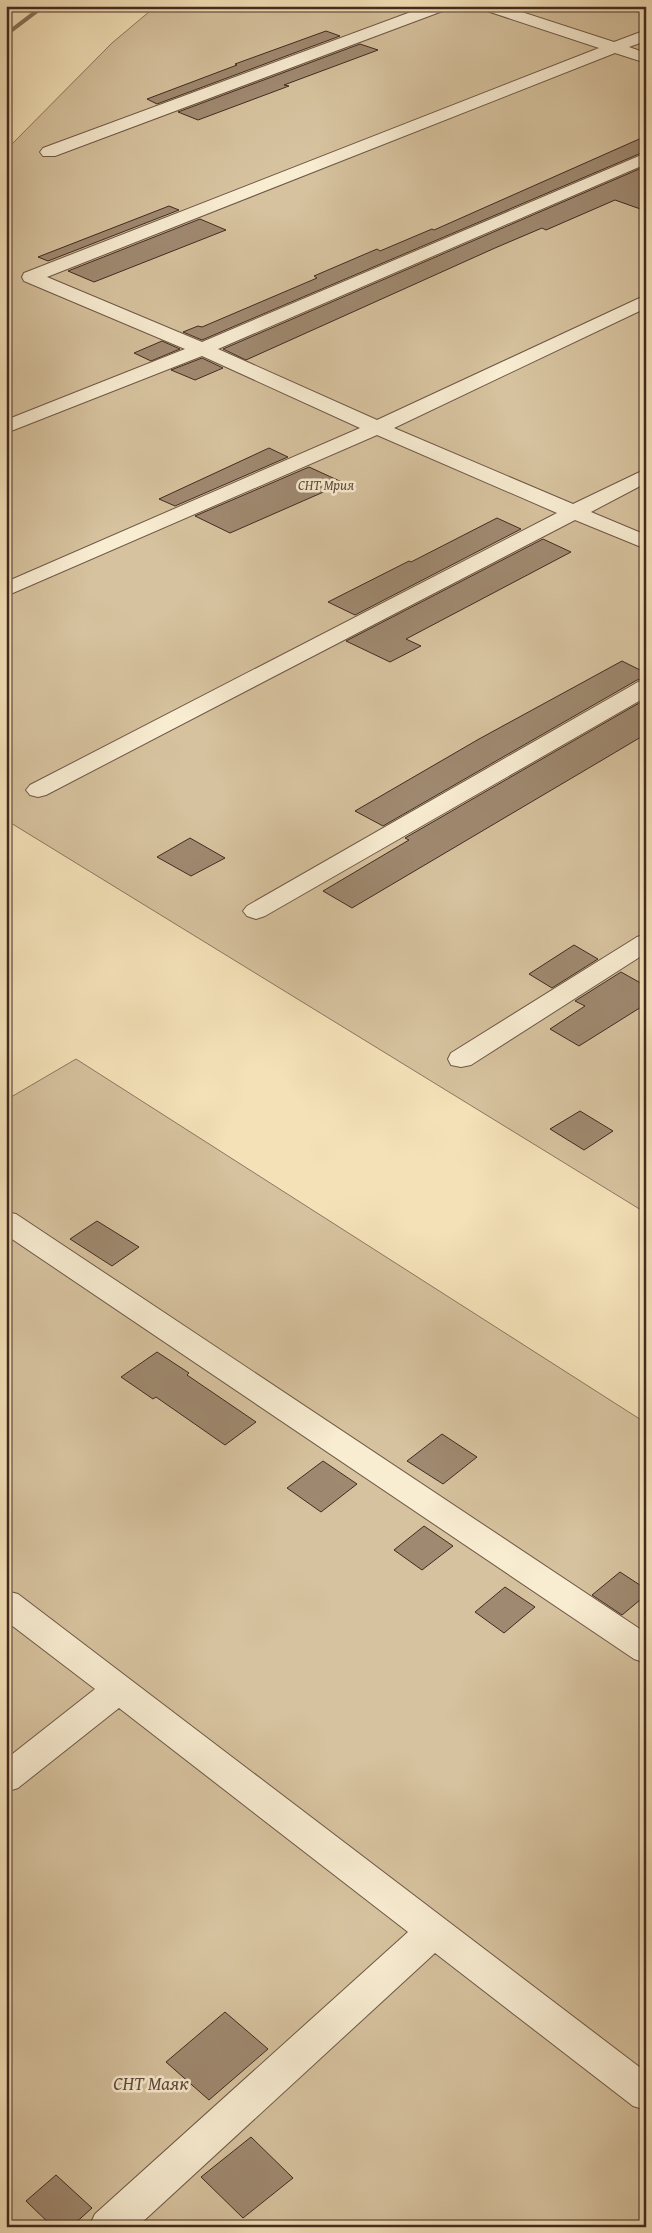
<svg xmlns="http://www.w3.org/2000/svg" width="652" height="2233" font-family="'Gentium Book Plus',serif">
	<rect width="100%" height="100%" fill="#f4e1b8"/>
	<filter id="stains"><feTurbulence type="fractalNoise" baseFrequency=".004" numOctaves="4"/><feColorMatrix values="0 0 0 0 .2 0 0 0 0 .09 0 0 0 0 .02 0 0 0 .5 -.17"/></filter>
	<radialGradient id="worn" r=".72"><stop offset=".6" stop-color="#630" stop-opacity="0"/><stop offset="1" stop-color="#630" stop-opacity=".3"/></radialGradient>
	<path fill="#d6c29e" stroke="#8c7660" d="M156,6H646V1213L6,820V150L112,43Z
		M76,1059L646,1423V2227H6V1100Z"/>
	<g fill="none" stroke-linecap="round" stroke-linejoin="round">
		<path fill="#88735d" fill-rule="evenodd" d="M40,6H47L6,37V32Z"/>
	</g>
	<path fill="#9f8970" stroke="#422a21" d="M326,31L340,36L157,104L147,99L237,65L235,64Z
		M360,44L378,50L284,85L289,86L198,120L178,112Z
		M646,136V151L202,340L183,332L198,326L202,327L317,278L314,276L377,249L380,251L432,229L434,230Z
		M646,166V211L615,200L546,230L542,228L495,248L246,360L223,349Z
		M169,206L179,210L48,261L38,257Z
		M200,219L226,230L94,282L68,271Z
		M162,341L180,349L151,361L134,353Z
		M202,358L223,368L195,380L171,370Z
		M269,448L288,457L175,506L159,499Z
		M309,467L344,483L230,533L195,516Z
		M497,518L521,529L355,615L328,602L409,561L411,562Z
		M543,539L571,552L406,639L421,646L390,662L346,641Z
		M622,661L646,673V678L637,680L383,826L355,811L479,739Z
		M646,699V734L604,759L352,908L323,891L409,840L405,838Z
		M190,838L225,858L191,876L157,857Z
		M574,945L598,959L552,988L529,974Z
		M621,972L646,986V1004L579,1046L550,1029L585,1006L575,1001Z
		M580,1111L613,1131L584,1150L550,1129Z
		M97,1221L139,1247L112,1266L70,1239Z
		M157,1352L189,1373L187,1375L256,1422L225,1445L156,1397L153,1399L121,1377Z
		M442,1434L477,1457L443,1484L407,1461Z
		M323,1461L357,1484L321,1512L287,1488Z
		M424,1526L453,1546L422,1570L394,1550Z
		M620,1572L646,1589V1595L622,1615L592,1595Z
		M505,1587L535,1607L504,1633L475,1612Z
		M225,2012L268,2049L209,2100L166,2062Z
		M251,2137L293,2178L243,2218L201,2177Z
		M56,2175L92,2208L71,2227H53L26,2201Z"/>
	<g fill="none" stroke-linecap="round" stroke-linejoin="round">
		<defs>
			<path id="minor" d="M427,6H450L448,9L55,156H43L40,152L43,148Z
				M479,6H503L614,42L646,30V41L629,47L646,53V63L615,53L47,277L202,342L646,153V164L218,349L377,420L646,295V308L394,428L573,504L646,469V483L591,512L646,535V549L575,520L46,795L38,797L30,795L26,790L30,785L557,513L377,435L6,596V582L360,428L202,356L6,433V420L185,349L24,281L22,277L24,273L599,48L481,9Z
				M646,680V697L265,916L256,919L247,916L243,911L247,906L638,682Z
				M646,934V953L471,1065L461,1067L451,1065L448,1059L451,1053L637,937Z
				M6,1212L16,1214L646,1633V1663L634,1659L6,1235Z
				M6,1591L18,1594L646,2072V2110L633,2106L435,1953L137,2227H89L95,2214L408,1932L119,1708L18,1788L6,1792V1759L95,1689L6,1621Z"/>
		</defs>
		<use href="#minor" stroke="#6e5847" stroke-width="2"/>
		<use href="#minor" fill="#f8ecd1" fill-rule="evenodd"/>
	</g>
	<g text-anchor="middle" stroke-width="5" stroke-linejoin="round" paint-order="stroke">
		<g font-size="14" font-style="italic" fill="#60483a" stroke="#f8ecd1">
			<text x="326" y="490">СНТ Мрия</text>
		</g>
		<g font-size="19" font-style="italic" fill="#60483a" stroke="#f8ecd1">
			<text x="151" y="2090">СНТ Маяк</text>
		</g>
	</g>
	<rect width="652" height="2233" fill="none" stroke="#f4e1b8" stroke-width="25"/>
	<rect x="8" y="8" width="637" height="2218" fill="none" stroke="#422a21" stroke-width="2.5"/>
	<rect x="12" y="12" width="627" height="2208" fill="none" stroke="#422a21"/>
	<rect width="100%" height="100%" filter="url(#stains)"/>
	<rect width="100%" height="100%" fill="url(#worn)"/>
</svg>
